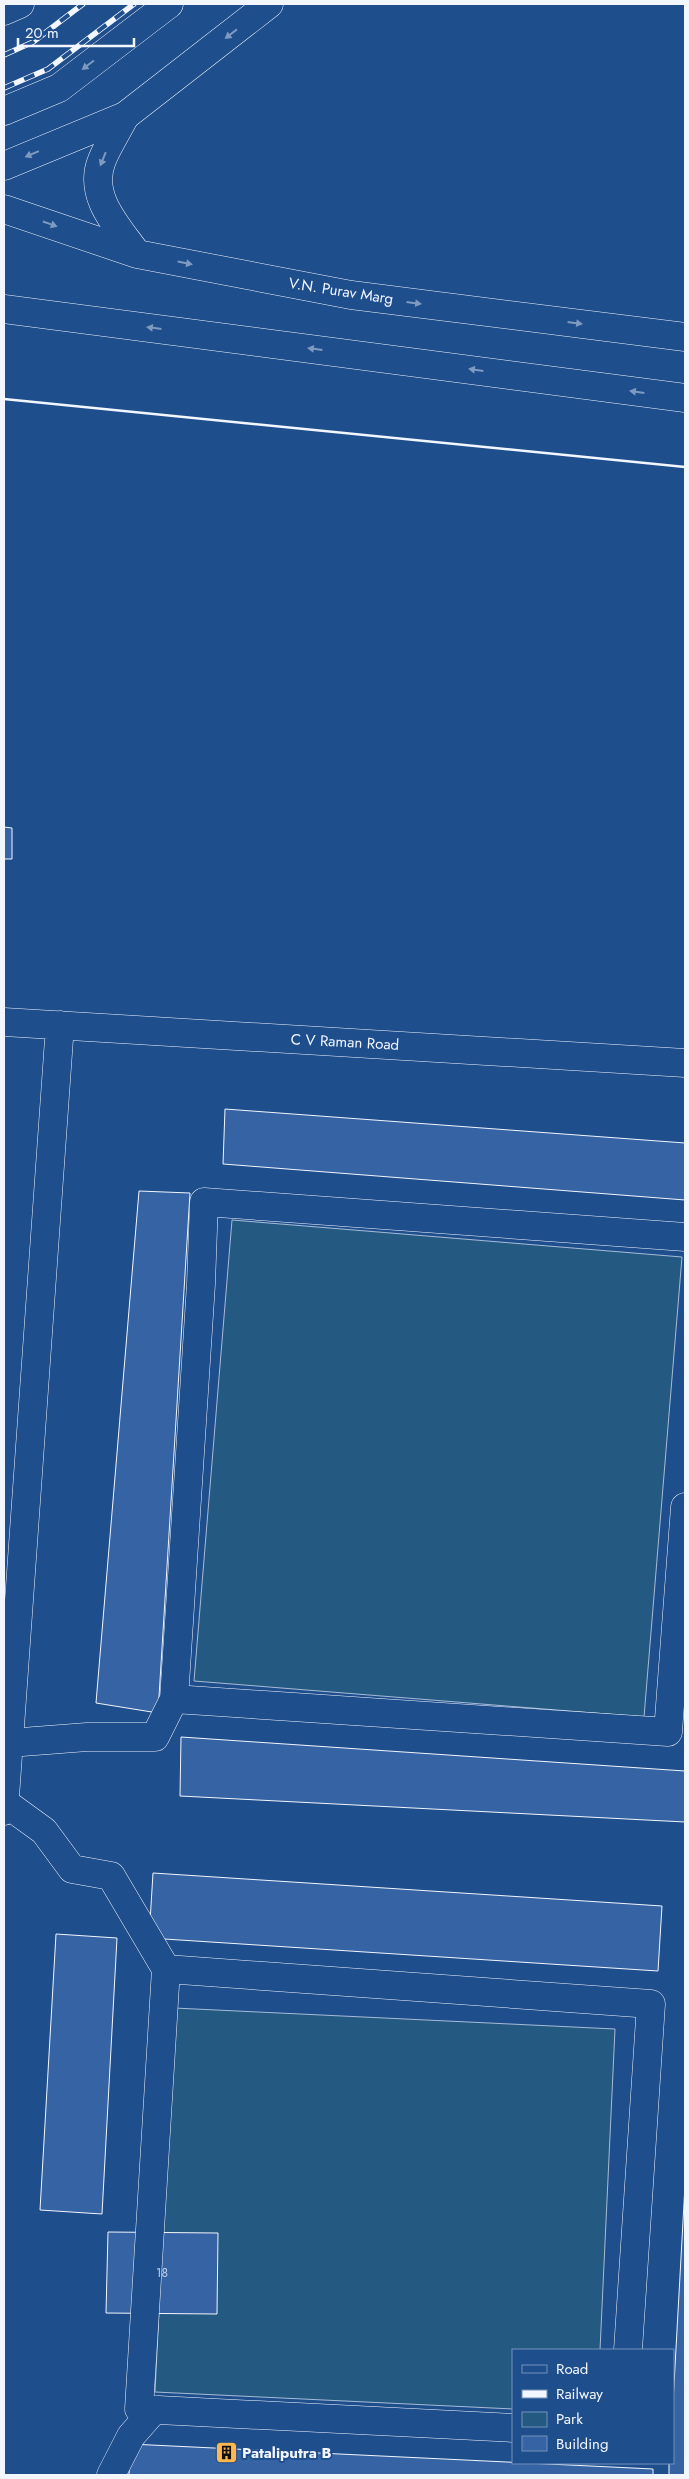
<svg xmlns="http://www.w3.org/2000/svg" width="689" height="2479" font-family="Jost,sans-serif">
	<rect width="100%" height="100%" fill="#1f4e8c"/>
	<path fill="#245a82" stroke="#a8bbd7" d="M232,1220L682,1257L644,1717L194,1681Z
		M174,2008L615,2029L600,2350H513V2409L155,2392Z"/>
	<path fill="#3563a3" stroke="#f2f6ff" d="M4,827L12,828V859H4Z
		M225,1109L685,1143V1200L223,1164Z
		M139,1191L190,1193L158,1713L96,1703Z
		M181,1737L685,1771V1822L180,1796Z
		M153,1873L662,1906L658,1971L149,1938Z
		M56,1934L117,1938L102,2214L40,2210Z
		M685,2185V2475H669V2463H673V2403Z
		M108,2232L218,2233L217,2314L106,2313Z
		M130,2444L653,2469V2475H129Z"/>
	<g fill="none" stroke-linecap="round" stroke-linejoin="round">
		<defs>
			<path id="minor" d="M125,116C118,130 108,145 102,160C87,196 118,227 137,254
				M4,209L137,254L351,295L685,337
				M4,309L685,398
				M4,1022L685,1063
				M685,1237L204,1202L201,1284L174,1699L668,1732L685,1507
				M9,1743L87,1737H155L174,1699
				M4,1802L44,1831L72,1869L111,1876L166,1969L139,2409L513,2428
				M4,1811L60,1025
				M166,1969L651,2004L628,2350
				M111,2475L131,2436L154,2410"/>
			<path id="highway" d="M4,11L20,4
				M4,111L59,88L169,4
				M4,166L125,116L269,4"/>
		</defs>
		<use href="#minor" stroke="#f2f6ff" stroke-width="29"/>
		<use href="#highway" stroke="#f2f6ff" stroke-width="29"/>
		<use href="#minor" stroke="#1f4e8c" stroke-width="28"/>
		<use href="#highway" stroke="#1f4e8c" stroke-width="28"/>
		<defs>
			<path id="rail" d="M4,55L33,42L83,4
				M4,88L48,69L134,4"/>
		</defs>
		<use href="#rail" stroke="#f2f6ff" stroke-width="5.5"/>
		<use href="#rail" stroke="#1f4e8c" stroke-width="4" stroke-dasharray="11" stroke-linecap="butt"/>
		<path stroke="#f2f6ff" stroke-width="2.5" d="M4,399L685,467"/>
	</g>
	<defs><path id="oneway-solid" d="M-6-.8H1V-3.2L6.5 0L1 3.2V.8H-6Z" transform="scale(1.25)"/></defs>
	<g fill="#7e9ac0">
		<use href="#oneway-solid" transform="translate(231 34) rotate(142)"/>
		<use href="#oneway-solid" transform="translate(88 65) rotate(143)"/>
		<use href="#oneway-solid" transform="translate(32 154) rotate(157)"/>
		<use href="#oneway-solid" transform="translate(103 159) rotate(112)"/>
		<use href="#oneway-solid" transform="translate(50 224) rotate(19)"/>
		<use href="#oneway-solid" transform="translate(185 263) rotate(11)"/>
		<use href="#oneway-solid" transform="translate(414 303) rotate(7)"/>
		<use href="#oneway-solid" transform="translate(575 323) rotate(7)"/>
		<use href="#oneway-solid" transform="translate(154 328) rotate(-173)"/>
		<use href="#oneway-solid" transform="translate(315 349) rotate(-173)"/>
		<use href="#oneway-solid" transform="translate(476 370) rotate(-172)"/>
		<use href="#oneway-solid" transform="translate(637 392) rotate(-172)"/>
	</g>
	<defs>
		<symbol id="building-square" viewBox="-11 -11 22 22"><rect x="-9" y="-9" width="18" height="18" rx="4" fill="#ffb74d" stroke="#1f4e8c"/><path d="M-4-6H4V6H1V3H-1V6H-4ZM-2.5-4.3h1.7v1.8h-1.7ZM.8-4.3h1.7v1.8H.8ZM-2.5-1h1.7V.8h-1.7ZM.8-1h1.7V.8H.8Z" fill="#111"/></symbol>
	</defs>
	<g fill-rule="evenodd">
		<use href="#building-square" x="214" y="2440" width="25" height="25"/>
	</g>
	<g text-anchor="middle" stroke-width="4" stroke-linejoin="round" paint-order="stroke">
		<g font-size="12" fill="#c3d1e8">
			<text x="162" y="2277">18</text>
		</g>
		<g font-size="15" fill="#f2f6ff" stroke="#1f4e8c">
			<text transform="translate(341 291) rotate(9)" y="5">V.N. Purav Marg</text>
			<text transform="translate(345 1042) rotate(3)" y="5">C V Raman Road</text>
		</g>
		<g font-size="15" font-weight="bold" fill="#f2f6ff" stroke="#1f4e8c" text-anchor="start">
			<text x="242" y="2458">Pataliputra B</text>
		</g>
	</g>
	<rect width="689" height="2479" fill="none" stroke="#f2f6ff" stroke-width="10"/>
	<rect x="512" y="2349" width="162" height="115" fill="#1f4e8c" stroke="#7391ba"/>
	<rect x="522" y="2365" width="25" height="8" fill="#1f4e8c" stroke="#7391ba"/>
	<text x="556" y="2374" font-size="15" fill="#f2f6ff">Road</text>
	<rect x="522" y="2390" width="25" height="8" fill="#f2f6ff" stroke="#7391ba"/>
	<text x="556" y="2399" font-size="15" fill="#f2f6ff">Railway</text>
	<rect x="522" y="2412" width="25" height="15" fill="#245a82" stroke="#7391ba"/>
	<text x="556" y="2424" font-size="15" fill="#f2f6ff">Park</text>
	<rect x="522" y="2436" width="25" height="15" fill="#3563a3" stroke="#7391ba"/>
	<text x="556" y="2449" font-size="15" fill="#f2f6ff">Building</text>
	<path d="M18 38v8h116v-8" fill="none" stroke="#f2f6ff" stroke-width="2.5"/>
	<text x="25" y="38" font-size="15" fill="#f2f6ff" stroke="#1f4e8c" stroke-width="4" paint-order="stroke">20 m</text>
</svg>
